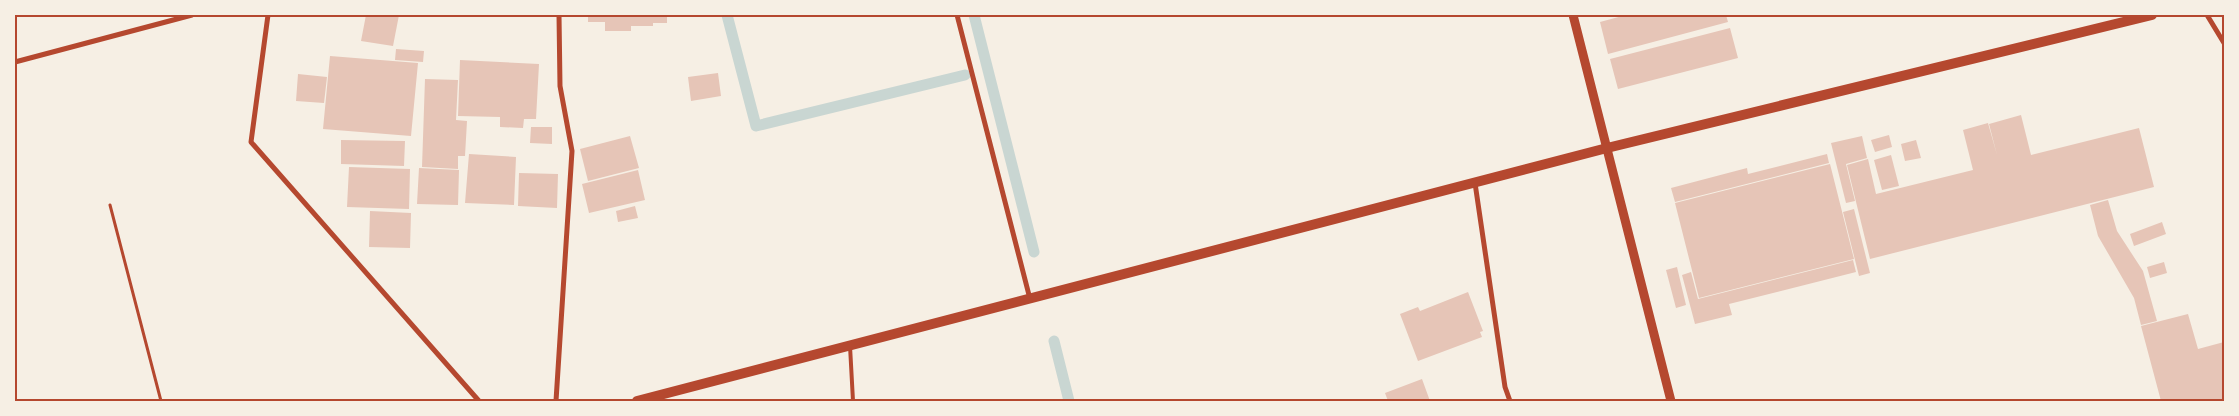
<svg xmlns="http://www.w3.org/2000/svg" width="2239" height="416" font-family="Helvetica,sans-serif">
	<rect width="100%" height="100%" fill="#f6efe4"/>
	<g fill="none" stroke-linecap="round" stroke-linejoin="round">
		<path stroke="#c9d6d2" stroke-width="11" d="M727,15L756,126L965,75
			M974,15L1034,252
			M1054,341L1069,401"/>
	</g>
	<path fill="#e6c5b7" d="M366,15H399L393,46L361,41Z
		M588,15H667V23H653V26H631V31H605V22H588Z
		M1626,15H1726L1728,22L1608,54L1600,22Z
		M1730,28L1738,58L1618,89L1610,59Z
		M396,49L424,51L423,62L395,60Z
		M330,56L418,63L411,136L323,129Z
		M460,60L539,64L536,119H524L523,128L500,127V117L458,116Z
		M718,73L721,96L691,101L688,77Z
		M298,74L327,77L324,103L296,101Z
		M425,79L458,80L456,120L467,121L465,156H458V169L422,167Z
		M2021,115L2031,155L2139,128L2154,187L1870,259L1847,165L1868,159L1876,194L1973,170L1963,130L1988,123L1997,155L1989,124Z
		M531,127H552V144L530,143Z
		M1889,135L1892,147L1875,152L1871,140Z
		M630,136L639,168L588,181L580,149Z
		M1862,136L1867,158L1846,164L1855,201L1846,203L1831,143Z
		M341,140L405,141L404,166L341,164Z
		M1916,140L1921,158L1905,161L1901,144Z
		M469,154L516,157L514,205L465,203Z
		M1827,154L1829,163L1675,202L1671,188L1747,168L1748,174Z
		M1891,155L1899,186L1882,190L1874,160Z
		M1830,164L1854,259L1699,298L1675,203Z
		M349,167L410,169L409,209L347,207Z
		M419,168L459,170L458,205L417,204Z
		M638,170L645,200L589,213L582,184Z
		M519,173L558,174L557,208L518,206Z
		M2108,200L2117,231L2143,271L2157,321L2141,325L2134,298L2098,236L2090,205Z
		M635,206L638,218L618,222L616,211Z
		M1854,209L1870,273L1859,276L1843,212Z
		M370,211L411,213L410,248L369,247Z
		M2162,222L2166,234L2134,246L2130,234Z
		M1853,260L1856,272L1729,304L1732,315L1695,324L1682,275L1691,272L1698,299Z
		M2164,262L2167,273L2150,278L2147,267Z
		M1677,267L1686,305L1676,308L1666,270Z
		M1468,292L1483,331L1480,332L1482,337L1418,361L1400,314L1418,307L1420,311Z
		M2188,314L2198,349L2224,342V401H2161L2141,326Z
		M1422,379L1430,401H1388L1385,393Z"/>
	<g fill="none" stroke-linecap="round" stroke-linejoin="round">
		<path stroke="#b5482f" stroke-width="3" d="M110,205L161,401"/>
		<path stroke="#b5482f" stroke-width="4" d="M850,346L853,401"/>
		<path stroke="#b5482f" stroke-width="5" d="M268,15L251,142L479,401
			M957,15L1030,299
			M2207,15L2224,43
			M15,62L192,15
			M1475,183L1505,387L1510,401
			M556,401L572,151L560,86L559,15"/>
		<path stroke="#b5482f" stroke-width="9" d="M1573,15L1671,401"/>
		<path stroke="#b5482f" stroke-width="10" d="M637,401L1607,148L2152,15"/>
	</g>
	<rect width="2239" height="416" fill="none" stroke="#f6efe4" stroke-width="32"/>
	<rect x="16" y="16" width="2207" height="384" fill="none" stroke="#b5482f" stroke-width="2"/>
</svg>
